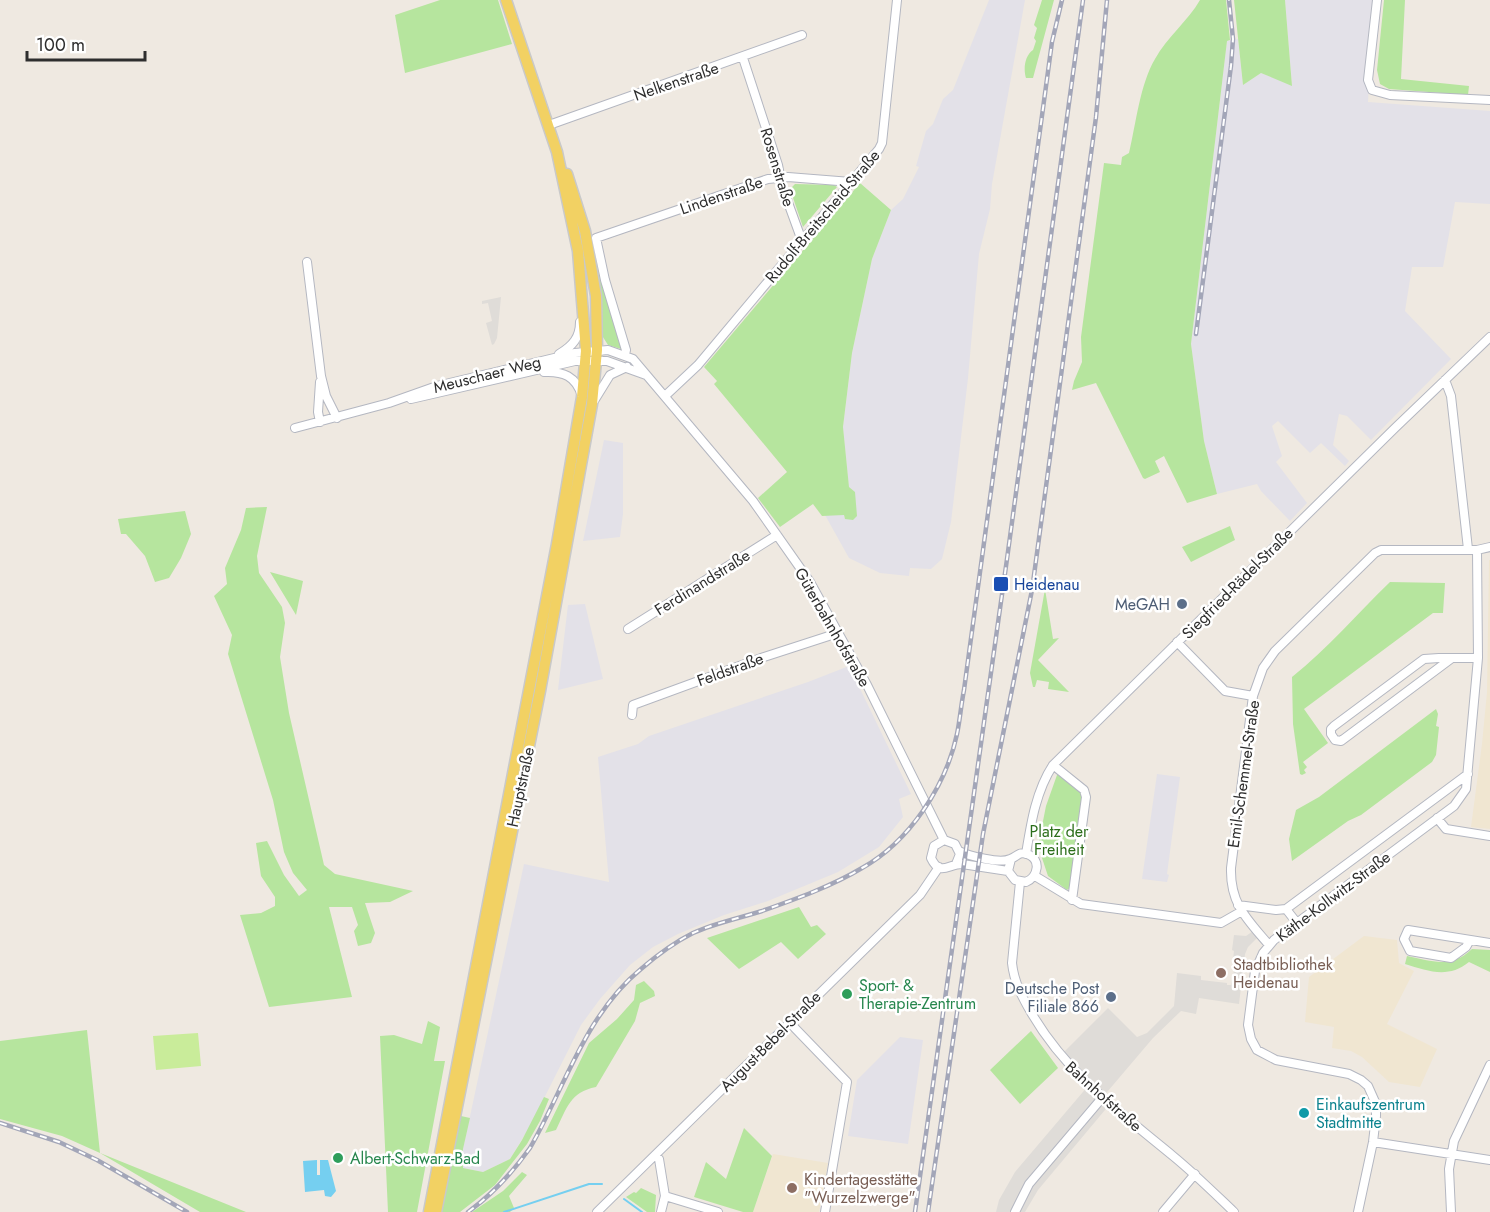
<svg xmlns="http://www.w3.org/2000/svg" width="1490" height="1212" font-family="Jost,sans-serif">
	<rect width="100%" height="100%" fill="#efe9e1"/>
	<path fill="#e3e1e8" d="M989,0H1025L992,184L990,209L979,254L968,378L951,522L942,559L931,569L910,568L909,576L880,573L849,558L825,515H844L845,519L855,493L849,487L843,428L852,353L872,259L891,210L903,199L919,167L916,166L926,131L933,124L943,99L953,90Z
		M1285,0H1374L1368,102L1490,111V204L1455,202L1443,267H1412L1405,311L1451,359L1371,440L1347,416L1339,414L1333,445L1349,461L1345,466L1321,443L1310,453L1278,421L1272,426L1282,456L1276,462L1307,503L1290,521L1261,491L1257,484L1217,494L1204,441L1191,344L1227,41L1238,39L1243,85L1261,73L1292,85Z
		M604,440L623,443V514L620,537L583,541Z
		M585,604L603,679L558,690L568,605Z
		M849,666L911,794L899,799L903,817L879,847L838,872L768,901L724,915L678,934L653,947L630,965L600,999L581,1025L529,1128L510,1159L483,1172L463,1168V1149L524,864L609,882L598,757L638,744L649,736L808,682Z
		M1157,774L1180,777L1167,874L1169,875L1167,882L1142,879Z
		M900,1037L923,1040L908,1144L848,1136L857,1080Z"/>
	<path fill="#f0e6d1" d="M1489,560H1490V829L1471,827L1482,744L1487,692Z
		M1364,936L1397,940L1399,963L1414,971L1387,1024L1437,1049L1420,1087L1389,1082L1362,1057L1351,1051L1332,1048L1334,1027L1305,1022L1309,977Z
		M773,1154L828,1163L819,1212H753Z"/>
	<path fill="#b6e59e" d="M440,0H498L512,44L405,73L395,15Z
		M1042,0H1054L1033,78H1026C1023,69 1025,55 1033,50L1036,41L1034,38L1037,28L1034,25Z
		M1200,0H1226L1230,40L1227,41L1191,344L1204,441L1217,494L1187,503L1164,456L1155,461L1160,472L1145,479L1143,478L1096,383L1072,390L1074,381L1082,362L1081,337L1104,163L1121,165L1122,157L1129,153C1136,124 1140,84 1155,59C1167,37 1188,21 1200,0Z
		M1234,0H1285L1292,86L1261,73L1243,85Z
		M1384,0H1405L1401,79L1469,86L1468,95L1389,89L1380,84L1377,70Z
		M860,183L891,210L872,259L852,353L843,427L849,487L855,492L857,516L853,520L845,519L844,515L822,516L813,504L780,527L758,498L787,472L714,384L717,381L704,367Z
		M795,184L834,185L837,187L803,227L790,189Z
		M589,237L592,238L602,282L621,349L608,345L601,334Z
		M267,507L257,556L259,573L282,607L285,623L280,657L289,713L324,865L335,874L413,891L390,902L365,903L375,933L371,943L358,946L354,931L358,925L352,907H329L352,997L269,1007L240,915L261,913L275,906V897L261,876L256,843L267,841L284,875L299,896L307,890L293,873L284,852L273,800L228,654L232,635L214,596L227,584L225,568L241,530L246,508Z
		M185,511L191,534L181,558L169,578L155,582L145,556L126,534H121L118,519Z
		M1230,526L1235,540L1191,562L1182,547Z
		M270,572L303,581L296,615Z
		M1390,582L1445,583L1443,613H1433L1304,709L1328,743L1303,762L1307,767L1304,770L1306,773L1302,775L1300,774L1293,724L1292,677C1328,648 1357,614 1390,582Z
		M1045,589L1053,639L1059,638L1038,660L1069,692L1048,689L1049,682L1037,680L1035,687H1033L1030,673Z
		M1436,709L1438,714L1436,726L1439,727L1436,755L1432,762L1361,815L1348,821L1292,861L1289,839L1296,810L1319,797Z
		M1062,774L1082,791L1084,799L1071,887L1067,890L1048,876L1038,846L1046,806L1057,775Z
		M799,907L811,927L817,925L826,934L798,959L781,942L739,969L707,938Z
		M1472,949L1490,950V972L1469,962C1448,979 1428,971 1405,964L1407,956C1432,961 1451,969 1472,949Z
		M644,981L654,991L655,996L640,1003L635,1021L596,1087C570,1092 567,1108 556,1130L545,1133L589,1043L617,1019L634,1000L636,985Z
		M428,1021L440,1027L434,1061H445L417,1212H388L380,1036L394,1035L422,1044Z
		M87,1030L100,1153L246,1212H200L100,1153L62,1136L0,1119V1041Z
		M1031,1031L1058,1068L1020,1104L990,1070Z
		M544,1097L549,1099L540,1121L527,1144L495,1185L460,1212H441L461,1116L470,1118L463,1149V1168L483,1172L510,1159L522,1140Z
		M744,1128L772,1156L753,1212H743L694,1197L706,1162L726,1179Z
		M522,1172L527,1175L509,1196L514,1208L510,1212H472L503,1191Z
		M641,1188L656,1195L655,1212H647L626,1197L634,1192L636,1193Z"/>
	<path fill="#c9ec9a" d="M198,1033L201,1066L156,1070L153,1036Z"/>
	<path fill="#dfdcd8" d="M501,297L497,338L494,344L492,345L486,323L492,321L488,303L482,304V301Z
		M1256,929L1260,935L1248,947L1245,954L1239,1004L1199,998L1196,1014L1181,1011L1153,1038L1102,1098L1110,1104L1038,1190L1025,1212H996L999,1200L1015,1172L1088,1086L1060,1056L1108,1008L1137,1037L1147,1033L1174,1006L1177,973L1201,976V980L1227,983V985H1231L1236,961L1233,960L1234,951L1232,950L1234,935L1246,936Z"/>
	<path fill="#75cff0" d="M317,1160V1175H320V1160H328L336,1191L331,1197L325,1196L324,1190L305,1192L303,1161Z"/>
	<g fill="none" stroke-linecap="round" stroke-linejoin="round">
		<path stroke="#75cff0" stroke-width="2" d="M624,1199L642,1212
			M504,1212L589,1184H602"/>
		<defs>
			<path id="minor" d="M1377,0L1368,80L1372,90L1390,95L1490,100
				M743,58L778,165L782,186L802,241
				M549,125L802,35
				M307,262L321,376L326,396L337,418
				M559,354C573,346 580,337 580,322
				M625,355L626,350L605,280L596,238L768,179L788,177L851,182
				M544,372C563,371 576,376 582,396
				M1445,380L1451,396L1468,549
				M665,396L698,365L879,149L882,143L897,0
				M411,399L575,361H607L646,375
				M594,401L610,375L627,367
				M320,422L318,412L320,382
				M295,428L389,403L437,386L575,353L608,350L633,359L753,501L810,582L867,685L944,840
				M628,629L777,535
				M1177,642L1225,691L1253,696
				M1439,658H1452L1341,741L1335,740L1331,734V729L1334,726L1424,659Z
				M1452,658H1478
				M632,715L633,705L764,657L838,633
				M1053,765L1084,790L1086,797L1072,900
				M1437,818L1446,829L1490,836
				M959,851C969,856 1000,864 1010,859C1017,857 1019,851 1027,854C1042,859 1038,877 1026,882L1015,880L1008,871L1011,859
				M1026,854C1031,823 1036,791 1053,765L1395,428L1490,337
				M956,864L960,854L955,844L944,840L934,846L931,858C940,877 948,864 962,864L1008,871
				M1035,876L1081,904L1221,923L1242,911
				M1020,882L1012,963C1014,982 1022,997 1032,1014C1067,1074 1121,1113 1173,1156C1195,1174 1214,1193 1234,1212
				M1238,905L1276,910L1286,909L1297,923
				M1286,909L1468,774
				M1470,940L1466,947L1451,958L1410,951L1404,939L1408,930L1490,943
				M1269,945C1247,919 1230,904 1231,868L1253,696L1263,668L1275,651L1375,553L1381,550H1477L1490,547
				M789,1022L847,1082L825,1212
				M1373,1142L1490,1160
				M655,1155L659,1159L665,1196L661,1212
				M665,1196L718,1212
				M597,1212L920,895L939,867
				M1015,1212L1029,1184L1102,1098
				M1163,1212L1195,1174
				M1358,1212L1373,1142L1376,1116V1104L1368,1086L1361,1080L1349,1074L1276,1060L1257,1050L1251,1039L1248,1025L1255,971L1263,953L1274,940L1454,806L1466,789L1478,658L1477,550
				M1451,1212L1449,1169L1454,1141L1490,1065"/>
			<path id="major" d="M429,1212L557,544L582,397L586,351L578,251L557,152L506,0
				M436,1212L540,691L592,404L597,350L596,296L585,231L567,174"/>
		</defs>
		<use href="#minor" stroke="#b4b7c1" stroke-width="10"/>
		<use href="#major" stroke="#c9c9c9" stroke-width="13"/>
		<use href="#minor" stroke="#fff" stroke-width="8"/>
		<use href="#major" stroke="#f2d163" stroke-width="10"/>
		<defs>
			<path id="rail" d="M1196,334L1231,66L1233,39L1229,0
				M0,1123L59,1142L97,1160L187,1212
				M468,1212C493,1194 512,1173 530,1148C565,1087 585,1015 641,969C656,956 675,942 693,933C715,923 740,918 762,911C796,899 832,886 862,868C909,842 946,786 957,734C960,720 961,705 964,690L1052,42L1062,0
				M915,1212L1007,559L1083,0
				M928,1212L983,834L1032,590L1096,117L1107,0"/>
		</defs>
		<use href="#rail" stroke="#a3a6b8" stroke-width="4.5"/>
		<use href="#rail" stroke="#fff" stroke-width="2" stroke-dasharray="7" stroke-linecap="butt"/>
	</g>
	<rect fill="#1a4fb4" stroke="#fff" stroke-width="2" x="993" y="576" width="16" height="16" rx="3"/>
	<g fill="#5c6f8a" stroke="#fff" stroke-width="2">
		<circle cx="1182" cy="604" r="6"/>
		<circle cx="1111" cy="997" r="6"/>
	</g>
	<g fill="#8d6e63" stroke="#fff" stroke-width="2">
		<circle cx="1221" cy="973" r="6"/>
		<circle cx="792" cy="1188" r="6"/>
	</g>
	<g fill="#2e9e5b" stroke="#fff" stroke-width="2">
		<circle cx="847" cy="994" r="6"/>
		<circle cx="338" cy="1158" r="6"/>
	</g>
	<circle fill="#0f9aa8" stroke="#fff" stroke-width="2" cx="1304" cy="1113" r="6"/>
	<g text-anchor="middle" stroke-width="5" stroke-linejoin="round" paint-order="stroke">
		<g font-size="16" fill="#2e2e2e" stroke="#fff">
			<text transform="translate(676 81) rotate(-19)" y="6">Nelkenstraße</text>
			<text transform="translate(778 167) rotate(73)" y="6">Rosenstraße</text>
			<text transform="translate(721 195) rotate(-19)" y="6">Lindenstraße</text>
			<text transform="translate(822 216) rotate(-50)" y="6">Rudolf-Breitscheid-Straße</text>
			<text transform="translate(487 374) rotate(-14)" y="6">Meuschaer Weg</text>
			<text transform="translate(702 582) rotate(-32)" y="6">Ferdinandstraße</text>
			<text transform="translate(1237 583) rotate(-45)" y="6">Siegfried-Rädel-Straße</text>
			<text transform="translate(833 627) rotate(60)" y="6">Güterbahnhofstraße</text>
			<text transform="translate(730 669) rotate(-20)" y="6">Feldstraße</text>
			<text transform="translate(1243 774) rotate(-82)" y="6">Emil-Schemmel-Straße</text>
			<text transform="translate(520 787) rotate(-78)" y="6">Hauptstraße</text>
			<text transform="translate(1333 896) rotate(-37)" y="6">Käthe-Kollwitz-Straße</text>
			<text transform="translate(770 1041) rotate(-45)" y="6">August-Bebel-Straße</text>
			<text transform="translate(1104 1096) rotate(42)" y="6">Bahnhofstraße</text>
		</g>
		<g font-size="16" fill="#164399" stroke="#fff" text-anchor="start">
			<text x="1014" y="590">Heidenau</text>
		</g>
		<g font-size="16" fill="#4e5e75" stroke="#fff" text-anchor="end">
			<text x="1170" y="610">MeGAH</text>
			<text x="1099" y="994">Deutsche Post<tspan x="1099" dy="18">Filiale 866</tspan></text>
		</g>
		<g font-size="16" fill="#2c6e1b" stroke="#fff">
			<text x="1059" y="837">Platz der<tspan x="1059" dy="18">Freiheit</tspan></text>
		</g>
		<g font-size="16" fill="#785e54" stroke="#fff" text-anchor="start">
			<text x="1233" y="970">Stadtbibliothek<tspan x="1233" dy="18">Heidenau</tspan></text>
			<text x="804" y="1185">Kindertagesstätte<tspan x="804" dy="18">"Wurzelzwerge"</tspan></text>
		</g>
		<g font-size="16" fill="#27864d" stroke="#fff" text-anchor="start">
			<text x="859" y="991">Sport- &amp;<tspan x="859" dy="18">Therapie-Zentrum</tspan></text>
			<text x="350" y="1164">Albert-Schwarz-Bad</text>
		</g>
		<g font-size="16" fill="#0d838f" stroke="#fff" text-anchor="start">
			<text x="1316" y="1110">Einkaufszentrum<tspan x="1316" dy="18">Stadtmitte</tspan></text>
		</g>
	</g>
	<path d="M27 51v9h118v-9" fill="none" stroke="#2e2e2e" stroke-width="3"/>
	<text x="36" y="51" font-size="18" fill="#2e2e2e" stroke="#ffffff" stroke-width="4.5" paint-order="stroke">100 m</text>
</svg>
